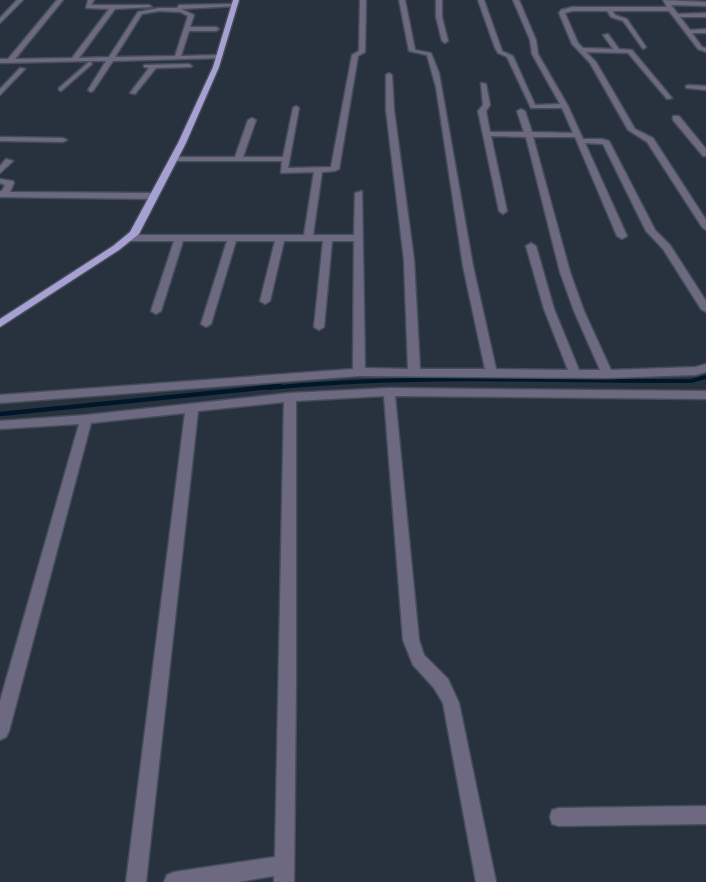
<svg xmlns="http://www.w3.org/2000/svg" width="706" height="882" font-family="'PT Sans Narrow',sans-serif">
	<rect width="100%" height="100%" fill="#28313e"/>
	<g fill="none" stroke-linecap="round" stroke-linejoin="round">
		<path stroke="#001629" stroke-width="4" d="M268,388C408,374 550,381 691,381L706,377"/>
		<path stroke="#001629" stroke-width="4.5" d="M0,414L280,386"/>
		<defs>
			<path id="minor" d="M17,0H23L0,23V18Z
				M57,0H63L15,59L72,58L109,9L86,8L88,0H94L91,5H149L152,7L115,9L79,58L109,57L138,12L159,8H177L179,5L234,4L237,6L181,9L194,15L190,27H216L219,29L216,31H189L181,56L220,55L222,58L113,61L93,91L91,92L88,90L106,61H90L92,64L61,91L59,90V88L90,61L0,63V59H8ZM159,11L180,12L188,16L175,56L115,57L142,14Z
				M360,0H366L365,52L358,56L339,169L335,171L322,172L313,235H354L355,193L362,191L365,368L408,369L404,260L386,110V75L389,73L392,75L394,110L414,260L420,369H485L463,266L436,87L427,55L409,51L399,0H405L415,50L431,53L439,73L473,266L496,369L568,370L544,309L526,246L531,243L536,246L554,309L579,370H600L574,311L560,272L526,137L491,136L507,211L503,214L499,211L478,111L483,105L481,83L486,84L490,105L486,111L490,132H524L517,111L521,109L525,111L532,132L573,133L562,108H531L507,57L498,53L495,48L478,0H484L501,48L502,51L513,56L535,105L560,104L532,54L530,40L513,0H519L536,40L538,54L568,106L583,139H602L609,141L655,230L670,245L706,301V312L701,309L663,249L646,231L603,144L585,143L627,236L622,239L617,236L575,137H533L570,272L584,311L611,370L696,367L706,364V372L696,375L607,378L359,376L0,403V395L353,369L354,241H332L324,327L319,330L314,327L323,241H284L270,301L265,304L260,301L275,241H236L211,324L206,327L201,324L227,241H183L161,311L156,314L151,311L174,241H129L124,238L129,235H304L314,172L281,173L282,161H174L170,159L174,157H235L248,120L252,118L256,120L243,157H283L293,108L296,106L299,108L288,168L331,167L352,55L359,51Z
				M436,0H442V17L448,41L445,43L442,41L436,17Z
				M663,0L706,2V6L671,5L678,14L706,13V17H680L690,30L706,29V33H692L702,47L706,48V52L698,49L669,11H613L615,15L627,19L646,47L643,49L623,21L611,17L607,11H572L565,13L578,43L583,48L613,49L603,35L608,34L619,49L632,50L672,98L667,99L628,53L586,52L596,62L635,129L653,138L706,220V230L702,227L647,142L628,130L590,63L572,44L559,13L561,10L572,7H667Z
				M189,64L192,66L191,67L156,68L135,94L130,93L149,68L144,67V65Z
				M20,68L25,69L0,95V89Z
				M688,85L706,86V90L686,88V86Z
				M673,116H679L706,149V156H703L673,120Z
				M0,137L63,138L67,140L63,142L0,141Z
				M6,159L13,161L0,173V166Z
				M0,179L13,181L14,183L10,192L154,193L158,196L154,199L0,197V191H2L5,185L0,183Z
				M389,388L706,391V399L395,396L419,640L424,655L448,679L459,703L496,882H476L443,703L434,688L413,665L403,640L384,396L296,401V685L294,882H274V876L238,882H164L167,875L174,872L275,857L284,402L198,411L146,882H126L185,413L91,423L9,731L6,737L0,740V701L79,424L0,429V421L86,415L290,393Z
				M706,806V824L559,826L552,824L550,817L552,810L559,808Z"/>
			<path id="major" d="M233,0H239L219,67L186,143L139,234L119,250L0,327V319L113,246L130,232L178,143L213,67Z"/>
		</defs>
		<use href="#minor" stroke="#444d59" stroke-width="3"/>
		<use href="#major" stroke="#444d59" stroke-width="3"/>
		<use href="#minor" fill="#6c6981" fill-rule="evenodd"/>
		<use href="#major" fill="#a7a0d2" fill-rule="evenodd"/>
	</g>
</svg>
